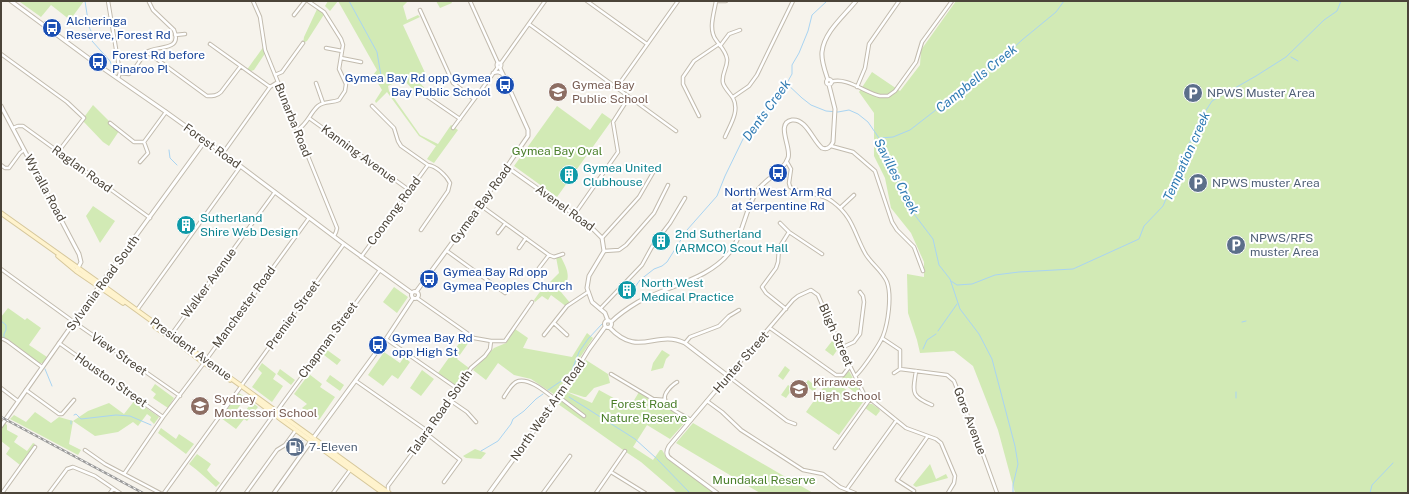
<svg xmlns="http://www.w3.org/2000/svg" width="1409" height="494" font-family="'Public Sans',sans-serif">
	<rect width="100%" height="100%" fill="#f6f3ec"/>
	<path fill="#d2eab5" d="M21,1H84L70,20L51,5L41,17L20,2Z
		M328,1H408L403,6L407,20L418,15L420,17L403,25L427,77L420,83L427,91L415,92L403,79L388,86L389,91L420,135L438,144L451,125L458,130L434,163L427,159L436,146L419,136L387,92L376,103L375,101L382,90L373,75L377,70L338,1L330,11L325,6Z
		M436,1H451L452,3L440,8Z
		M956,1H1408V493H1015L998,430L973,366L954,351L920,353L917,340L908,313L907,274L924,277V262L911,233L891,208L885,178L874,156V113L859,92L872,72L900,91L920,65L921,50Z
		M318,7L325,13L307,41L303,43L304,37Z
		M264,46L266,52L254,70L248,72L246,71Z
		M93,105L119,131L109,146L103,142L82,120Z
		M557,106L590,130L602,113L612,120L557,197L514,166Z
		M93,206L115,221L100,243L86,216Z
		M560,255C568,271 572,277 561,292L571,304L567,307L551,295L548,300L542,296L535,302L534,300L539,293L559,273L556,257Z
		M394,287L408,297L397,313L383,302Z
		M8,308L25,320L27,318L41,328L29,345L47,357L43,363H39L7,340H1V317Z
		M515,329L528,338L523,348L572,357L587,333L593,338L555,395L531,379L514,375L498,363L486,380L473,370L494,348L506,343Z
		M836,336L840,346L833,356L825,350Z
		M463,338L469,342L457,359L469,368L456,386L438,373Z
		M323,347L341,360L337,365L320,352Z
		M662,350L670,355L666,359L663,368L651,371L653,363Z
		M384,352L400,363L404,357L410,362L398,379L392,375L383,386L368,375Z
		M586,360L608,374L610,383L594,388L586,397H584L568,392Z
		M262,363L276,374L273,379L283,386L272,402L252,387L262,373L258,369Z
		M785,366L790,370L783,380L778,376Z
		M280,369L295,380L291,385L277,374Z
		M422,370L434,379L421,396L410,388Z
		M849,371L864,399L835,378H842Z
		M309,374L322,384L320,387L335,397L319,420L302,408L307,404L294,394Z
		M330,375L344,385L340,391L326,381Z
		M830,378L863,402L839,435L806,412Z
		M808,380L817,387L814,392L805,385Z
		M155,384L174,398L168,408L153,398L156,394L151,390Z
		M788,385L793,388L786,398L781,395Z
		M599,390L630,407L639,392L688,419L670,439L647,425L633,447L653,460L660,450H662L667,458L716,493H677L641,462L626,452L558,404L567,392L592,403Z
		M239,393L246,398L235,412L241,417L252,402L258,407L247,421L244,419L236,429L221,418Z
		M135,400L159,417L154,424L150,420L151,417L147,414L138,426L133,422L118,432L95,436L73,421L69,444L81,450L78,455L10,419L14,415L26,422L35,412L51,423L59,417L73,421L88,411L109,403L124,414Z
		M869,404H872L879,409L880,411L876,416L865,408Z
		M4,422L7,425V430L18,436L14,442L27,451L33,443L35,444L20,465L6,454L10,448L1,441V427Z
		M693,423L813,493H760L676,443Z
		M161,428L176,439L179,434L194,444L186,454L158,433Z
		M475,449L486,453L481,459L466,458L463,456Z
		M197,454L211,464L207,470L213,477L220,483L216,487C207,479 199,471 189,464Z
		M930,464L936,479L946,474L948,478L916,487L913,485Z"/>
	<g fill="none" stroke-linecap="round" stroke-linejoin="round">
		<path stroke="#a9d4f2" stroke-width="1" d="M85,1L89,27L93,35L92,41L110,61L113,69
			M349,1L377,52L382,82
			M1291,57L1298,61
			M786,83L802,98L811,105L826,111L838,112L849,110L858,114L868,122L881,141L896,178L911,210L933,239L939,265L950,279L960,309L979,334L992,359L1015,446L1018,464L1013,485V493
			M880,138L893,137L910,130L999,61L1022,40L1056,12L1064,1
			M169,150L170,158L177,165
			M951,281L957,285L972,284L995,275L1019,272L1073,269L1139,239L1144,226L1163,206L1198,123L1212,101L1256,76L1286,57L1324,20L1337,11L1341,1
			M635,287L640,280L654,269L662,266L667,262L687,230L717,196L725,176L743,139L783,90L792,74V65L799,53L808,31L812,15L827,1
			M1,321L6,325V330L4,334V338
			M1242,322L1246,321
			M938,331L957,304
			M923,349L927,340L936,334
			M45,369L52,386
			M548,390L570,375L579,352L588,339L602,324
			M1236,392V398
			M569,397L635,439L656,458
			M74,415L76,414L81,419L116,415L130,416L151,425
			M71,421V424
			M481,451L498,441L511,424L513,419L524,411L536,399L543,394
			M657,459L690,493
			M1370,493L1372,485L1393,463"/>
		<defs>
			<path id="minor" d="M108,1L120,73L118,78
				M253,1L260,17L265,50L337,228L336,232L334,236
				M470,1L498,63
				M587,1L647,44
				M716,1C714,14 708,29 716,40C720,46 726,51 727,59C728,67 721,74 723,83C725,89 730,93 733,98C740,111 730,125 725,137
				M718,1H726
				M420,10L453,83L474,99
				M294,15L305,1
				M529,24L676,131
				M175,35L185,34
				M210,44L270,87
				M720,46L729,34L740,30
				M326,48L342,51
				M147,52L207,96C213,96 217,96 221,92L240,67
				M1,54L67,102L84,118L58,152
				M341,58L361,62
				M501,63L545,1
				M120,73L129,74C137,68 140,58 147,52C156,45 183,52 174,30L153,10L149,2
				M493,73L498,72L503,74
				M275,75L282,72L303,43
				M831,82C845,76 866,93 880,96H888L895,91L916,62L922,42L952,1
				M316,83L323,103
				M617,87L678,1
				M857,87L865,68L869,44L899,1
				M425,95L460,119
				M733,97L749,86L757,75L793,1
				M372,106L394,128L398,141L401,146L428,165C436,166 446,175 450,183L448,191L421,230
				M699,116L683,84V77L694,61L719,44
				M309,118L409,190
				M110,123L134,142H144L166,112
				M13,128L18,126H23L150,218
				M453,128L498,67
				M297,130C307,125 310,113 318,106C324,101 332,103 339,100L345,91L346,84L339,69L343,45L341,39L324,12L308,1
				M831,146L853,152L875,171L892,222L897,230L914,247L923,271
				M223,153L270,87L278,82
				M140,162L148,153L144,142
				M787,162L791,169L789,183L790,187C803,195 821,192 833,202C853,217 854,233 865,253C871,264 882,270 887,282C892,296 888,323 883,336C880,344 861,372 855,376
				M1,165L5,168H9L20,153L24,150
				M480,205L549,255L554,257L563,254
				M840,208L854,195
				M574,215L618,152L613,122L629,97
				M780,223L789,232L779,248L778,262L776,268L762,287L766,293L786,309
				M789,232L822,254
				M498,233L505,224
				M602,238L639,197L654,171
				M519,248L526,238
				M447,251L505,293L506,291
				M604,251L619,250L626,245L654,213L668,185
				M361,257L428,165
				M539,268L549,255
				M1,269L74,322L180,396
				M417,298L474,338L491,341H505L532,302
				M600,309L642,265L653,245L670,223L685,198
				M137,310L240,167
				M554,323L567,335
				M770,328L836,375H843L850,366
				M171,335L275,192
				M544,335L567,306L588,292
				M882,338L900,350V369L947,375L954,381L984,457L997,493
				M3,339L7,341L42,367
				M386,339L458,389
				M59,343L163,417
				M685,343L690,337L719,326L729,316L739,310
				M841,348L854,342L860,334L864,302L863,296L860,292
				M206,360L309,218
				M916,371C913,392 910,396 932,405
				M894,373L900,369
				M611,374L653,399L665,400
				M356,381L429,432
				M677,382C672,385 669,388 666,393C659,406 682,414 691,420
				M241,386L344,244
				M1,388L18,401
				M26,390L59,414H62L74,400
				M504,397C507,392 511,385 516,382C528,376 547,393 556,400
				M559,397L584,416
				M451,401L467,412L476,422
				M707,401L722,412L741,430L803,470L823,474L840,487L855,493
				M277,411L380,270
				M795,424L787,421L728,376L793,300L798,296L811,290L818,295L841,348L864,394L906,428L936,439L941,443L955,476L954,483L948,493
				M427,434L460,460L444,482
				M835,448L870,399
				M85,450L105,464L160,493
				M611,472L645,493
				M124,474L163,417L204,363
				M847,489L896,421
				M914,491L897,480L928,436
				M388,492V486L451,401L471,368L485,356L490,349L491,341
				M2,493L35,447
				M49,493L67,469L73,467L95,476L120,493
				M110,493L113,489
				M164,493L240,388
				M217,493L274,414
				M246,493L277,450L285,445L296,430
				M333,493L350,470
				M543,493L570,456
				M596,493L625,451"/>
			<path id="tertiary" d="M11,1L91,60L166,112L223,153L344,244L412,293
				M497 65a2 2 0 1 1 4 0a2 2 0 1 1-4 0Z
				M826.5 82a2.5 2.5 0 1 1 5 0a2.5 2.5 0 1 1-5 0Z
				M828,80C825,71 821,61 822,52C824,32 844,16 856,1
				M1,106L79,254L81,262L77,270
				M507,167L589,225L602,238L604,251L589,276L587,288L592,302L605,313L608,321
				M411.5 295a3.5 3.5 0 1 1 7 0a3.5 3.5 0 1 1-7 0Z
				M416,292L490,191L528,136V130L500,68
				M604.5 324a3.5 3.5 0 1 1 7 0a3.5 3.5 0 1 1-7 0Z
				M611,322C619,314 628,308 638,302C667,286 712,279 732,249C744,232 745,209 757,191C765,179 784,171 788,158C792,148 775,123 792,120C806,118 813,141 822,148C827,150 831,147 833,142L835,109L829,85
				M609,327C639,359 655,329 685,343L728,376L669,446C666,451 666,456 671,459L717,493
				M1,426L103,281L205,141
				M314,437L386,339L413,298
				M274,493L311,441
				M489,493L567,385L589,349L605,327"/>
			<path id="secondary" d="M1,213L105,287L389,493
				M58,256L76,271L123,303
				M155,327L168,336
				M178,343L204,363L230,380
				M257,401L282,420L383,493"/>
		</defs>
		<use href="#minor" stroke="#c2bbae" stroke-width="4.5"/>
		<use href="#tertiary" stroke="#c2bbae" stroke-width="5"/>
		<use href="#secondary" stroke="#d6c79b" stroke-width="5.5"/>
		<use href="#minor" stroke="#fff" stroke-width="2.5"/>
		<use href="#tertiary" stroke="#fff" stroke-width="3"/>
		<use href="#secondary" stroke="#fff3cd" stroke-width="3.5"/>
		<defs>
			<path id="rail" d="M1,417L143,493"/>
		</defs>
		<use href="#rail" stroke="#9a9a9a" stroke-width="2.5"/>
		<use href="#rail" stroke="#fff" stroke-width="1" stroke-dasharray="3" stroke-linecap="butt"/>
	</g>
	<defs>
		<symbol id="bus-disc" viewBox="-11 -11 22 22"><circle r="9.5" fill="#1a4fb4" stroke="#fff"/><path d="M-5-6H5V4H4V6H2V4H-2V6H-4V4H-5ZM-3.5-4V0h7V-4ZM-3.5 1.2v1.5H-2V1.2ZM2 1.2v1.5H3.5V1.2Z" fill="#fff"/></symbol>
		<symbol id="school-disc" viewBox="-11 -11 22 22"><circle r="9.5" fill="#8d6e63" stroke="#fff"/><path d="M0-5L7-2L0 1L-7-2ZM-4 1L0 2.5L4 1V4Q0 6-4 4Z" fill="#fff"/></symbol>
		<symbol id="parking-disc" viewBox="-11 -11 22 22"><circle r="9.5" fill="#5c6f8a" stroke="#fff"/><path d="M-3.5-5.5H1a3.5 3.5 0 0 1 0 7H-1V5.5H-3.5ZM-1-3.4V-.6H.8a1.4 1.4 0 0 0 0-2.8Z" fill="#fff"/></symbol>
		<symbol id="building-disc" viewBox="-11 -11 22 22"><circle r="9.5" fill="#0f9aa8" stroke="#fff"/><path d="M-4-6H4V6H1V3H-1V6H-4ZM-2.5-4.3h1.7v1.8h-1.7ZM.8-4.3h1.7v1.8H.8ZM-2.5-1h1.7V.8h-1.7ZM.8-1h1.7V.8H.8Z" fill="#fff"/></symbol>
		<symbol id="fuel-disc" viewBox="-11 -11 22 22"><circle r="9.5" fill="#5c6f8a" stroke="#fff"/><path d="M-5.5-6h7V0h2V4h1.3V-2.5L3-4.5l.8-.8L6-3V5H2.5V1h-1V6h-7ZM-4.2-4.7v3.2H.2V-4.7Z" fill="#fff"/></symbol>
	</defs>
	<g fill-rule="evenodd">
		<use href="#bus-disc" x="41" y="17" width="22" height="22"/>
		<use href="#bus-disc" x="87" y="51" width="22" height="22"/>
		<use href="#bus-disc" x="494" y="74" width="22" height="22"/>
		<use href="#school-disc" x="547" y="81" width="22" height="22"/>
		<use href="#parking-disc" x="1182" y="82" width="22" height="22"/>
		<use href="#bus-disc" x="767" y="162" width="22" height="22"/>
		<use href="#building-disc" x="558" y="164" width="22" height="22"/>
		<use href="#parking-disc" x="1187" y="172" width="22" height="22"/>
		<use href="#building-disc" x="175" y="214" width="22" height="22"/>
		<use href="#building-disc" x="650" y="230" width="22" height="22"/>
		<use href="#parking-disc" x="1225" y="234" width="22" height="22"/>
		<use href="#bus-disc" x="418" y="268" width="22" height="22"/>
		<use href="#building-disc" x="616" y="279" width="22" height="22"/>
		<use href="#bus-disc" x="367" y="334" width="22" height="22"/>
		<use href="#school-disc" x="788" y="378" width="22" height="22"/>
		<use href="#school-disc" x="189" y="395" width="22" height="22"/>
		<use href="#fuel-disc" x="284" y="436" width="22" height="22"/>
	</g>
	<g text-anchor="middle" stroke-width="4" stroke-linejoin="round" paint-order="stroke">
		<g font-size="12" fill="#164399" stroke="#fff" text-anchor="start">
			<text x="66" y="25">Alcheringa<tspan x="66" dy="14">Reserve, Forest Rd</tspan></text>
			<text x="112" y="59">Forest Rd before<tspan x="112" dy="14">Pinaroo Pl</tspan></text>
			<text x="491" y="82" text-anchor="end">Gymea Bay Rd opp Gymea<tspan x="491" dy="14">Bay Public School</tspan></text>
			<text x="778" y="196" text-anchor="middle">North West Arm Rd<tspan x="778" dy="14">at Serpentine Rd</tspan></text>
			<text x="443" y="276">Gymea Bay Rd opp<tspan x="443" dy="14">Gymea Peoples Church</tspan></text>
			<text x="392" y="342">Gymea Bay Rd<tspan x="392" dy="14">opp High St</tspan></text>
		</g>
		<g font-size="12" fill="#785e54" stroke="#fff" text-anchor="start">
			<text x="572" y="89">Gymea Bay<tspan x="572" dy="14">Public School</tspan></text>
			<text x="813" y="386">Kirrawee<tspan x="813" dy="14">High School</tspan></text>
			<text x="214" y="403">Sydney<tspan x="214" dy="14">Montessori School</tspan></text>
		</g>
		<g font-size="12" fill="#4e5e75" stroke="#fff" text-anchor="start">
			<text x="1207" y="97">NPWS Muster Area</text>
			<text x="1212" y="187">NPWS muster Area</text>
			<text x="1250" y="242">NPWS/RFS<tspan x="1250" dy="14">muster Area</tspan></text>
			<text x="309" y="451">7-Eleven</text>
		</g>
		<g font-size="12" fill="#4b4439" stroke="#fff">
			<text transform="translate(293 120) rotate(68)" y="4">Bunarba Road</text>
			<text transform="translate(212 146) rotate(36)" y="4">Forest Road</text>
			<text transform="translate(359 154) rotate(36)" y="4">Kanning Avenue</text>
			<text transform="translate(82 169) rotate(36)" y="4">Raglan Road</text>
			<text transform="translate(45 188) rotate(62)" y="4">Wyralla Road</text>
			<text transform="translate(481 204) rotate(-54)" y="4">Gymea Bay Road</text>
			<text transform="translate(565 208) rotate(36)" y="4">Avenel Road</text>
			<text transform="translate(394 211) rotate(-54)" y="4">Coonong Road</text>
			<text transform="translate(103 283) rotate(-54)" y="4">Sylvania Road South</text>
			<text transform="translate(209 283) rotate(-54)" y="4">Walker Avenue</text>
			<text transform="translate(244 307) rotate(-54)" y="4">Manchester Road</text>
			<text transform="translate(293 315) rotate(-54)" y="4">Premier Street</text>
			<text transform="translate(836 335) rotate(66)" y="4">Bligh Street</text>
			<text transform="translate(328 340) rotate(-54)" y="4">Chapman Street</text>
			<text transform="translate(191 349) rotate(36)" y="4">President Avenue</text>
			<text transform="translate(119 354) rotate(35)" y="4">View Street</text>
			<text transform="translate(741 362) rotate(-49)" y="4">Hunter Street</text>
			<text transform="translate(111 380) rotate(35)" y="4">Houston Street</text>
			<text transform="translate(548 410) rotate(-55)" y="4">North West Arm Road</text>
			<text transform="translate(440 413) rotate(-55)" y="4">Talara Road South</text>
			<text transform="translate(970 421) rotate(69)" y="4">Gore Avenue</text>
		</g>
		<g font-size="12" fill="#4a7f2a" stroke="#fff">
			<text x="557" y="155">Gymea Bay Oval</text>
			<text x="644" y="408">Forest Road<tspan x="644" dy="14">Nature Reserve</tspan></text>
			<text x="764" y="484">Mundakal Reserve</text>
		</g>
		<g font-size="12" fill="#0d838f" stroke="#fff" text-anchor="start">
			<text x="583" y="172">Gymea United<tspan x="583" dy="14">Clubhouse</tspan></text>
			<text x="200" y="222">Sutherland<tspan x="200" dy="14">Shire Web Design</tspan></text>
			<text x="675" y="238">2nd Sutherland<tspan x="675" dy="14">(ARMCO) Scout Hall</tspan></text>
			<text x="641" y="287">North West<tspan x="641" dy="14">Medical Practice</tspan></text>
		</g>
		<g font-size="13" font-style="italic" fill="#2e7ab2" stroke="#fff">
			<text transform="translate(976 78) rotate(-39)" y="5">Campbells Creek</text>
			<text transform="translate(766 110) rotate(-54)" y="5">Dents Creek</text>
			<text transform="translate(1186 156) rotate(-66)" y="5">Tempation creek</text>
			<text transform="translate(897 176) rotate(63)" y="5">Savilles Creek</text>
		</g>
	</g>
	<rect width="1409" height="494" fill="none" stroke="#4b4439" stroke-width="4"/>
</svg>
